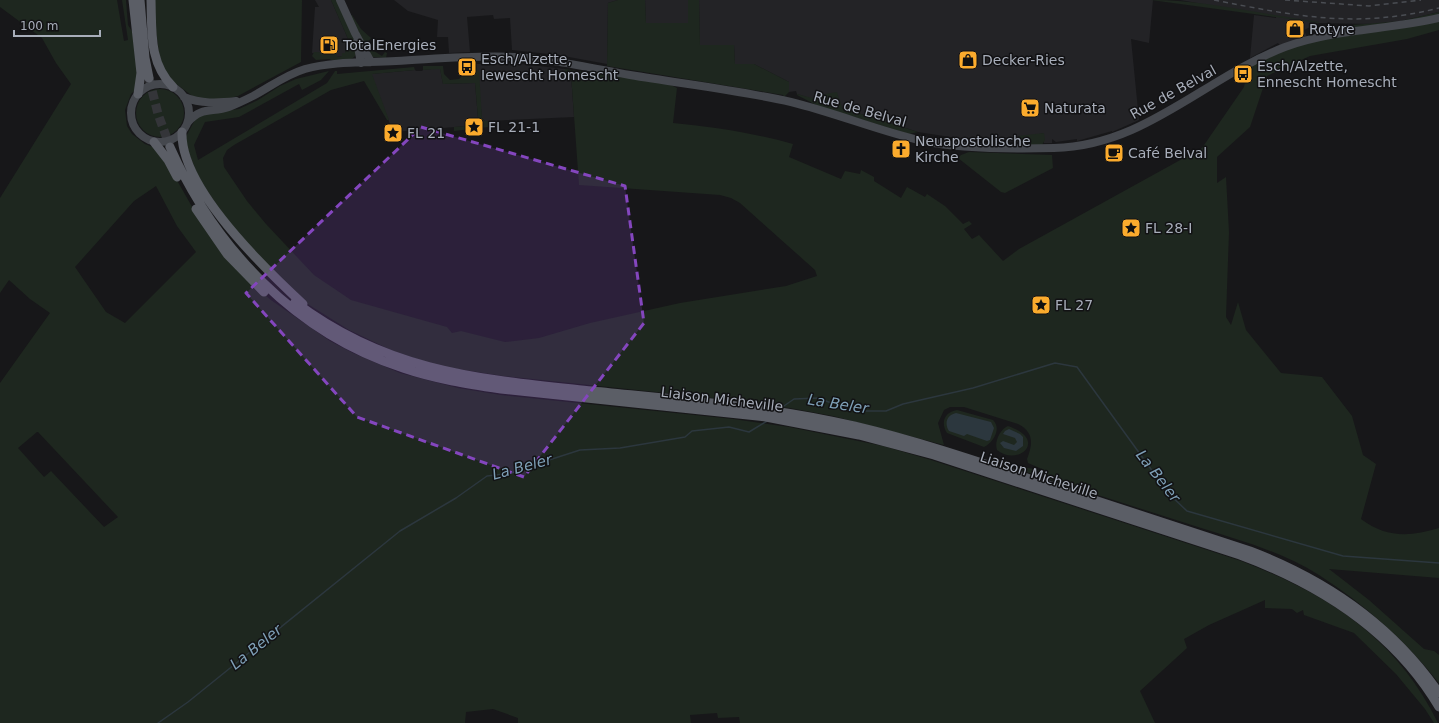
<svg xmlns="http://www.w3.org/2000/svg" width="1439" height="723" font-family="'DejaVu Sans',sans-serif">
	<rect width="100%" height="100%" fill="#171719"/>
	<path fill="#232326" d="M315,0H331L349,41L345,45V53L342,56L337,57L336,53H312L315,7H319Z
		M394,0H618L608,3L607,64L558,55L512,50L510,18L494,19L493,15L467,17L470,52L449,53L448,37H437L438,20L408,11Z
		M645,0H688V23L646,24Z
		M699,0H1153L1149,43L1131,39L1139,120L1112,132V131L1077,141V139L1056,142L1052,139V143H1044V133L1018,139L1020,142L963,139L918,132L797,94L796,91L789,92V82L754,64H735L734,45L700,46Z
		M1180,0H1439V12L1401,21L1372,24L1319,23L1304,30L1308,40L1282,48L1278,43L1250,58L1254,15L1276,18V17Z
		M512,63L565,69V73L571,74L574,117L485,121L482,118L476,64Z
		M440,68L443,84L475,83L478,118L480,125L393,132L371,74L415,70L416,71H422L423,70Z"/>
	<path fill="#1e271f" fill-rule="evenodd" d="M0,0H117L124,41L128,40L122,0H126L128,25L133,33L139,74L137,88L131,94L125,110L127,126L132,134L145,144L153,147L166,161L195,212L252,284L271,300L330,341L353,353L400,373L458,388L501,395L733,419L789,427L883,446L931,460L1241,561C1327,594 1396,637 1438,723H1434L1425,709L1396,674L1354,633L1304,615L1303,610L1297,613L1292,609L1265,608V600L1209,625L1184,639L1187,648L1140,691L1155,723H740L739,717L718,718L717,713L690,715L691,723H518V718L493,709L466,712L465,723H0V383L50,313L30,299L9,280L0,293V198L71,84L56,63L42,38L0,7ZM156,186L177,226L196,252L125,323L106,312L75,267L134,201ZM37,432H38L118,517L104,527L51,471L44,477L18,448Z
		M154,0H302L301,62L238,96L222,100L195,98L171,80L161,68L155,23Z
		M331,0H337C341,10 362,47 355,56C351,61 340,61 334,61L329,59L316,60L312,56L314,52L337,53V57L342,56V53H345L346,43L349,41Z
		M618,0H645L646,23H688V0H699L700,45H734L735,64H754L789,82V92L784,97L783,95L607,66L608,3Z
		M1151,0C1208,0 1263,15 1319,22V23Z
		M1439,12V30L1407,39L1310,56L1267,76L1250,127L1217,157V183L1226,177L1229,232L1226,317L1231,325L1238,302L1246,330L1281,373L1322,377L1352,416L1363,455L1376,464L1361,519C1386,538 1410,537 1439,528V578L1329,569L1369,600L1424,649L1434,651L1439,655V683C1405,640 1364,604 1319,575C1283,552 1239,540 1198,527C1138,508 1077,488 1017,469L1018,466L1049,472L1028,463L1027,459C1033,444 1034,432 1018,424L964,407H950L944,410L938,423L944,445L833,416L790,408L723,399L503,376L438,366L393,351L349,330L306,303L238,235L199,179L184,140L196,118L201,114L239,109L258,100L280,86L296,79L329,71L321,80L302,90L299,84L239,117L205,122L194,145L198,160L327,83L335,71H337V74L414,67L415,70L372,74L389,120H387L364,81L331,90L234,145L227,150L223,158L224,167L247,201L266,224L314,275L351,300L447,327L452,333L461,331L505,342L539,338L590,323L680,303L786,286L817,276L815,270L740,203L731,198L720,195L579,185L571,74L565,73V69L590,73L591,70L671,85L677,88L673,123C715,127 753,133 793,144L789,157L841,179L845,171L860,174L861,170L874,177V181L901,198L907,187L925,197L927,194L945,206L963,224L969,221L972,224L964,229L972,239L979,235L1003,261L1019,249L1202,148L1244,87L1245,82L1242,68L1282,48L1353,31L1352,25L1401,21Z
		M352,15L361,29L371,38L368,42L371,44L369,48L382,56L385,52L387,53L386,58L373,57L368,52L350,16Z
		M476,64V68L479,71L482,118L485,121H496L499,124L497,126L454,131V127L480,125L478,118L475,83L443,84L440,69L423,70V66H443L444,74L450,80L459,79L465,73L467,74L472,65Z
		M136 113a24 24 0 1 1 48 0a24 24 0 1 1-48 0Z
		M837,92L842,108L918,132L909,134L818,106L797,95V94L812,98L819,95Z
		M1044,133L1045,140L1042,145H1023L1020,142L1018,136Z
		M969,152L1052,155L1053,168L1005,193L1001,192L958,158L961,155Z
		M957,410L993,420C1002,429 993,443 984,447L947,433C940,422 945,412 957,410Z
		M1008,426C1049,440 1018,467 997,450C994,442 1000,429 1008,426Z"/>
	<path fill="#2c373e" d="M956,413L991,422L994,428L990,440L987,441L967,434L964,436L949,431C944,423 947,415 956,413Z
		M1009,429L1020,434L1023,437V446L1016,451L1004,448L1000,443L1003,441L1014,445L1017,442L1015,438L1003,434L1005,431Z"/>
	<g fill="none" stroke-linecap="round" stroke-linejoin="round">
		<path stroke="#2c373e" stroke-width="1.5" d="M781,408L794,399L818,398L834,404L851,405L864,411H886L903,404L973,388L1055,363L1077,367L1169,494L1187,511L1343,556L1439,563
			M158,723L188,702L400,531L456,498L487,476L512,473L518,470L580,450L620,448L685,437L692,431L729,427L749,432L767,421"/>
		<path stroke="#343539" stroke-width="9" stroke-dasharray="9 4.5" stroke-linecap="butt" d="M149,78L158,114L170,147"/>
		<path stroke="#45484e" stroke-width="8" d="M340,0L355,33L371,62
			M357,42L361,63
			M131 113a29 29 0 1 1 58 0a29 29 0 1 1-58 0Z
			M184,97C201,104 218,103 236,101
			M188,122C202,106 212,113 229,107C237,104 245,100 253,96C270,87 285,75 305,69C334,61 366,63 396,61C435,59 475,55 514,57C553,59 591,68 630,75C684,84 738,90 791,102C836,113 879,131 923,141C962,149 1014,149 1054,148C1145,146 1204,78 1285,47C1334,29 1388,30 1439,18"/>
		<path stroke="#5b5e66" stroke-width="9" d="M133,0L141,73L138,94
			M140,0L145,58L149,78
			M151,0C152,32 149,63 173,87
			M182,132C180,187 264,268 303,304
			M154,142L168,160L177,177
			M170,147C215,248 296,334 403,368C435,379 468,384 501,389L766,417L859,435L934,455L1240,555C1321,585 1394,631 1439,707
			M196,209L227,254L264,292
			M295,302C389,373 481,379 592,391C680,400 768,406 854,426C913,440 970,459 1027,478C1101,502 1175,527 1250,551C1326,580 1392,625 1439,693"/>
		<path stroke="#4a4d53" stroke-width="1.5" stroke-dasharray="5 4" stroke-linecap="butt" d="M1214,0C1296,16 1355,29 1439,8
			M1285,0L1369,6L1421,0"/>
	</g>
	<path fill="#8446be" fill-opacity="0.2" stroke="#8446be" stroke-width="3" stroke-dasharray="8 5" stroke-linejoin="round" d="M421,127L625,186L644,323L524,477L357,417L246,293Z"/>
	<defs>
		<symbol id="shop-square" viewBox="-11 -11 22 22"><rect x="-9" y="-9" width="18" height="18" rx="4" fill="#fbab2d" stroke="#121214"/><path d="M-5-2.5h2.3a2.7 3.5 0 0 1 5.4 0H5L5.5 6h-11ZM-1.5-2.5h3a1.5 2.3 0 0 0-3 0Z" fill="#111"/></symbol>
		<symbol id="fuel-square" viewBox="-11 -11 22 22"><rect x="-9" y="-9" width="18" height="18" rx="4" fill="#fbab2d" stroke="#121214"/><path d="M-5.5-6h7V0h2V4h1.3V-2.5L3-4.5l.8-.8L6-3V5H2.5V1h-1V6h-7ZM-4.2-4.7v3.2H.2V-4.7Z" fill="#111"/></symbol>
		<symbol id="bus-square" viewBox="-11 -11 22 22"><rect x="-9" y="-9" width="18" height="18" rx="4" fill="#fbab2d" stroke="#121214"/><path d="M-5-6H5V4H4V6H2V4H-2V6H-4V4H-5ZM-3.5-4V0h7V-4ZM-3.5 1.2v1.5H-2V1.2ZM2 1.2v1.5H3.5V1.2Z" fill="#111"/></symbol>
		<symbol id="supermarket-square" viewBox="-11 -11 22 22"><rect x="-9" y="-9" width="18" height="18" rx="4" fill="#fbab2d" stroke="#121214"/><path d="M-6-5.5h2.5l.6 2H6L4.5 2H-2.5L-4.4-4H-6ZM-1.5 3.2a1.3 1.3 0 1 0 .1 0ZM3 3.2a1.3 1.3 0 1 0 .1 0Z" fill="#111"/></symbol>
		<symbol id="sight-square" viewBox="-11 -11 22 22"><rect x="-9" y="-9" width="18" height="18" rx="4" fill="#fbab2d" stroke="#121214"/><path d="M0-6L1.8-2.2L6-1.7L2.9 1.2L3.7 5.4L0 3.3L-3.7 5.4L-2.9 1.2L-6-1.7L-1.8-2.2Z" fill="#111"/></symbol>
		<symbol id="church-square" viewBox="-11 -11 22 22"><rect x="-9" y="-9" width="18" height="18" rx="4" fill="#fbab2d" stroke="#121214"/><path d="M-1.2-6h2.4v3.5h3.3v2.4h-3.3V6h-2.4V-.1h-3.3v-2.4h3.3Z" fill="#111"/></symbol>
		<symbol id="cafe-square" viewBox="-11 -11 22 22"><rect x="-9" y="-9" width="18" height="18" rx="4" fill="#fbab2d" stroke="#121214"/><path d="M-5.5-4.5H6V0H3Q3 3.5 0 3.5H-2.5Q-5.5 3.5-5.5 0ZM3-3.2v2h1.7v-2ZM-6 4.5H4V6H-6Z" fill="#111"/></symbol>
	</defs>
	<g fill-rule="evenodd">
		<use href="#shop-square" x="1284" y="18" width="22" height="22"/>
		<use href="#fuel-square" x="318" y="34" width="22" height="22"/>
		<use href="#shop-square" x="957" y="49" width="22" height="22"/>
		<use href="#bus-square" x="456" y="56" width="22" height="22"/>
		<use href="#bus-square" x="1232" y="63" width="22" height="22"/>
		<use href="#supermarket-square" x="1019" y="97" width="22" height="22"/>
		<use href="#sight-square" x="463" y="116" width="22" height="22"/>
		<use href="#sight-square" x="382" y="122" width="22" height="22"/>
		<use href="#church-square" x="890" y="138" width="22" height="22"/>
		<use href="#cafe-square" x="1103" y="142" width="22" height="22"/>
		<use href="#sight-square" x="1120" y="217" width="22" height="22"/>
		<use href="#sight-square" x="1030" y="294" width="22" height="22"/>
	</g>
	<g text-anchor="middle" stroke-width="3" stroke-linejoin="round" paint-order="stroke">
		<g font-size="14" fill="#a8aeba" stroke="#121214" text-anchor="start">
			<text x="1309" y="34">Rotyre</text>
			<text x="343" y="50">TotalEnergies</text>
			<text x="481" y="64">Esch/Alzette,<tspan x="481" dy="16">Iewescht Homescht</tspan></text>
			<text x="982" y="65">Decker-Ries</text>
			<text x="1257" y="71">Esch/Alzette,<tspan x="1257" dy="16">Ennescht Homescht</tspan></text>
			<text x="1044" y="113">Naturata</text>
			<text x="488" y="132">FL 21-1</text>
			<text x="407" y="138">FL 21</text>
			<text x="915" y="146">Neuapostolische<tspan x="915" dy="16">Kirche</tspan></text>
			<text x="1128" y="158">Café Belval</text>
			<text x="1145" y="233">FL 28-I</text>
			<text x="1055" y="310">FL 27</text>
		</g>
		<g font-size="14" fill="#a8aeba" stroke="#121214">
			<text transform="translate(1173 92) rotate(-29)" y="5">Rue de Belval</text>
			<text transform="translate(860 109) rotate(16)" y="5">Rue de Belval</text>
			<text transform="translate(722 399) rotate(7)" y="5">Liaison Micheville</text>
			<text transform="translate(1039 475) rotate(18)" y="5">Liaison Micheville</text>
		</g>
		<g font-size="15" font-style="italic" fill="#7e9fb6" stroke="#121214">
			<text transform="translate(838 404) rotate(9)" y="5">La Beler</text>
			<text transform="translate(522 467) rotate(-15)" y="5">La Beler</text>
			<text transform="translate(1158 476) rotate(52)" y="5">La Beler</text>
			<text transform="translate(256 647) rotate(-39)" y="5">La Beler</text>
		</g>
	</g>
	<path d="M14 30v6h86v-6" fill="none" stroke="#a8aeba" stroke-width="2"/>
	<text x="20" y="30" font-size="12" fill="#a8aeba" stroke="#121214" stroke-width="3" paint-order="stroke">100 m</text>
</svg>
